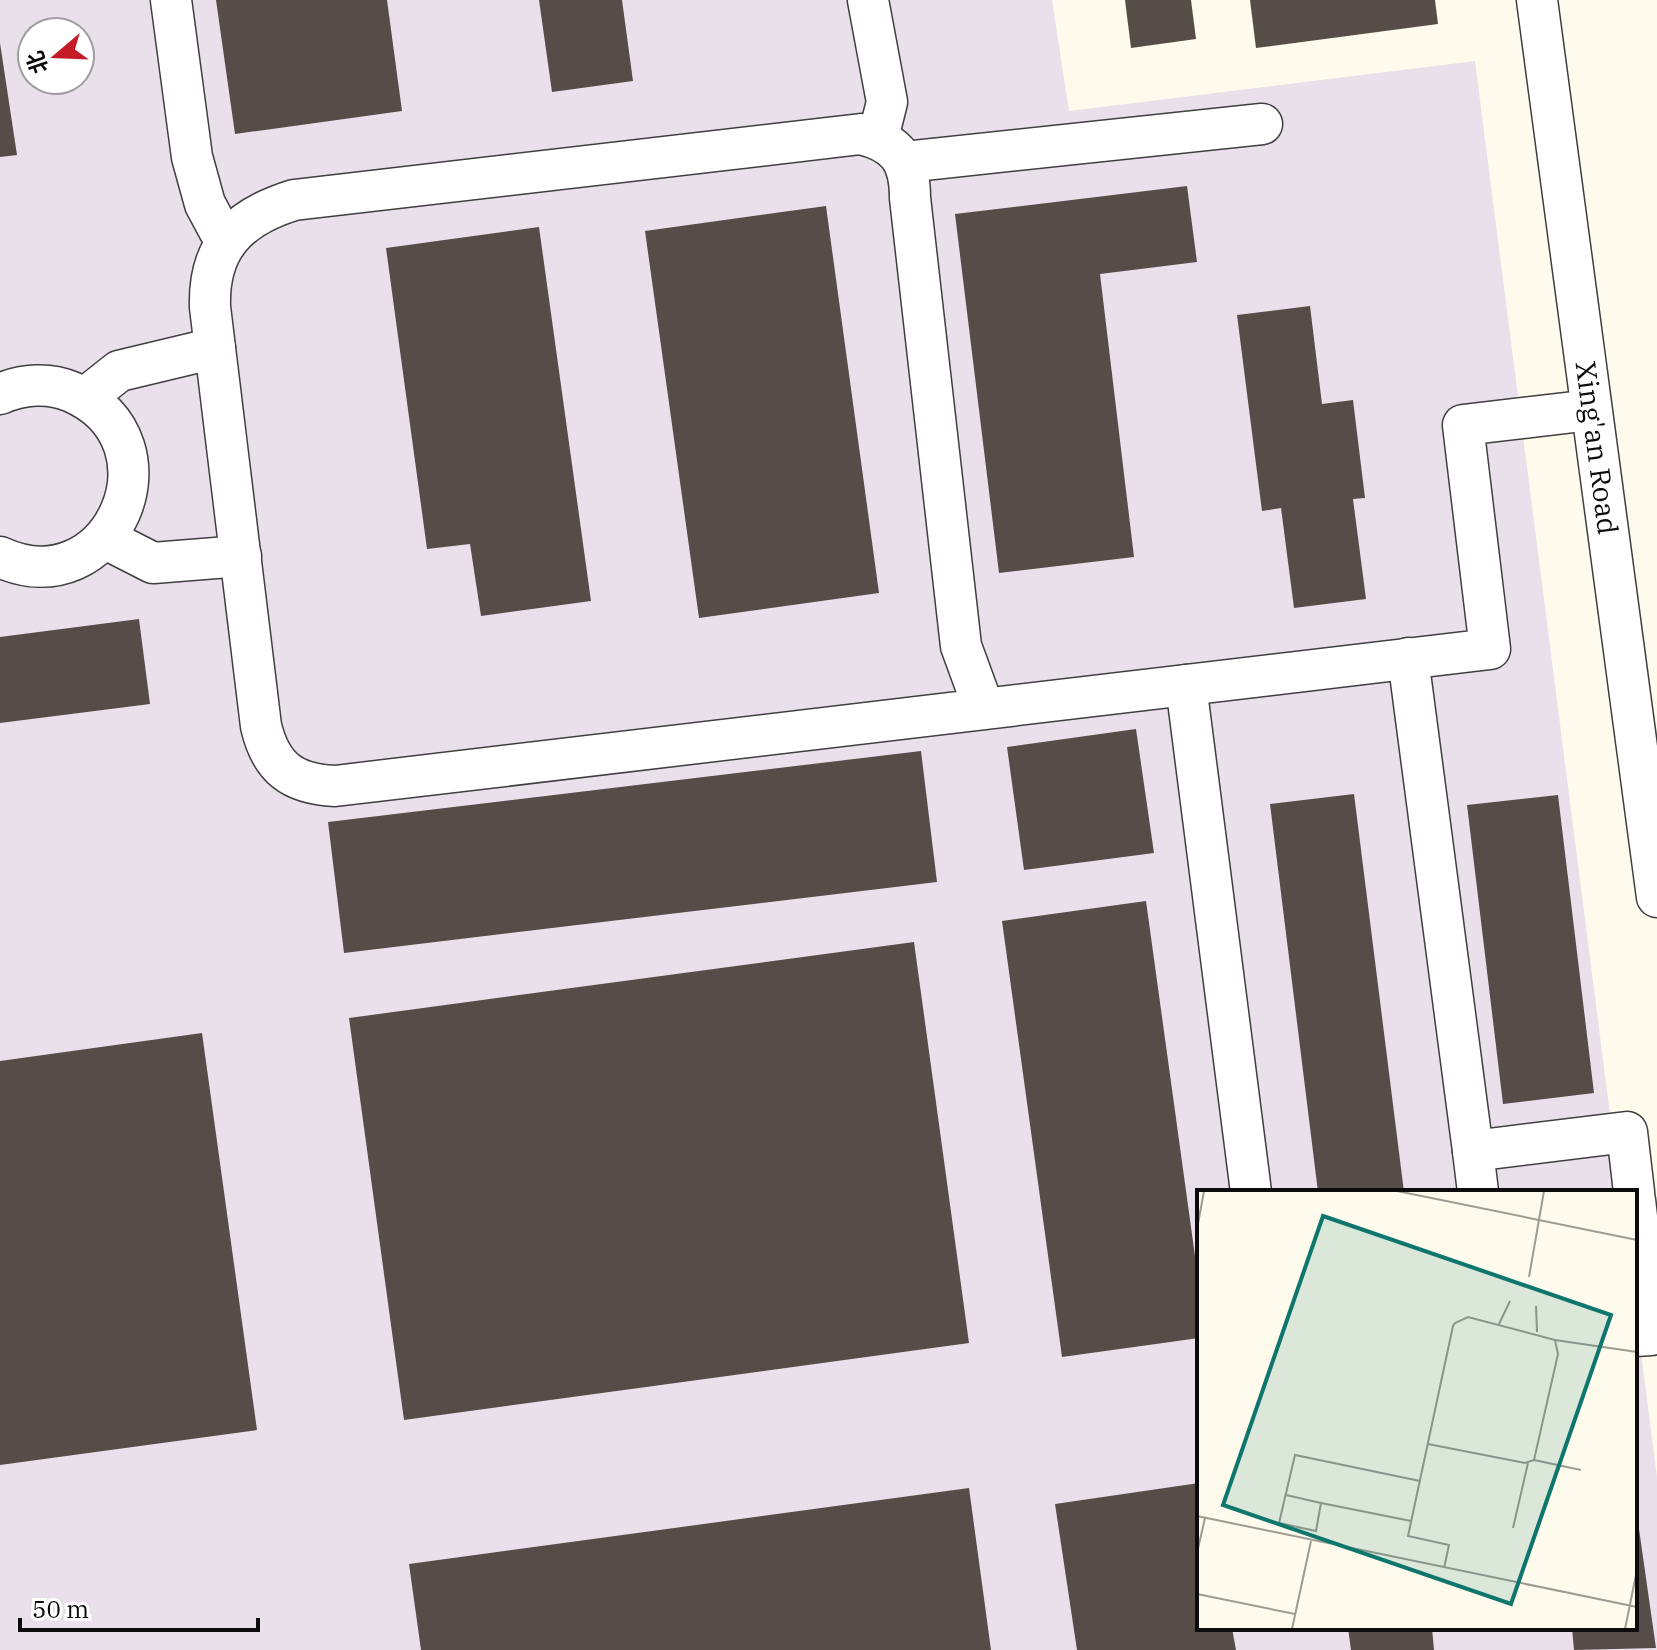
<svg xmlns="http://www.w3.org/2000/svg" width="1657" height="1650" font-family="'IBM Plex Serif','Noto Sans SC',serif">
	<rect width="100%" height="100%" fill="#fffbec"/>
	<path fill="#eae0ec" fill-rule="evenodd" d="M0,0H1052L1069,111L1475,61L1620,1192H1199V1628H1635V1306L1657,1477V1650H0ZM32,32H80V80H32Z"/>
	<path fill="#564d48" d="M216,0H387L402,111L235,134Z
		M539,0H622L633,81L552,92Z
		M1125,0H1191L1196,39L1131,48Z
		M1250,0H1435L1438,24L1256,48Z
		M0,43L17,155L0,157Z
		M1187,186L1197,262L1100,274L1134,557L999,573L955,214Z
		M826,206L879,593L699,618L645,231Z
		M539,227L591,601L481,616L470,544L427,549L386,248Z
		M1310,306L1322,404L1353,400L1365,498L1353,499L1366,599L1294,608L1281,508L1262,511L1237,315Z
		M139,619L150,704L0,723V637Z
		M1136,729L1154,853L1024,870L1007,747Z
		M921,751L937,882L344,953L328,822Z
		M1354,794L1404,1192H1318L1270,804Z
		M1558,795L1594,1093L1503,1104L1467,805Z
		M1146,901L1199,1285V1338L1062,1357L1002,921Z
		M914,942L969,1343L404,1420L349,1018Z
		M202,1033L257,1430L0,1465V1061Z
		M1199,1483V1628H1232L1236,1650H1077L1055,1504Z
		M969,1488L991,1650H421L409,1564Z
		M1635,1501L1656,1648L1574,1650L1572,1628H1635Z
		M1348,1628H1432L1434,1650H1351Z"/>
	<g fill="none" stroke-linecap="round" stroke-linejoin="round">
		<defs>
			<g id="minor">
				<path d="M171,0L192,157L205,204L226,243"/>
				<path d="M868,0L887,102L878,138"/>
				<path id="s1" d="M1537,0L1657,897"/>
				<path d="M905,162L1262,124"/>
				<path d="M0,394C22,384 49,382 72,392C185,442 111,608 0,557"/>
				<path d="M85,398L119,371L215,348"/>
				<path d="M104,538L153,563L241,556"/>
				<path d="M1408,658L1473,1151"/>
				<path d="M1186,685L1251,1192"/>
				<path d="M984,709L961,646L910,198C910,161 898,143 861,134L294,200C239,217 208,246 210,307L261,726C271,768 292,784 335,786L1490,649L1463,425L1591,410"/>
				<path d="M1478,1192L1473,1151L1627,1132L1634,1192"/>
				<path d="M1635,1200L1651,1335L1635,1336"/>
			</g>
		</defs>
		<use href="#minor" stroke="#3f3f3f" stroke-width="43"/>
		<use href="#minor" stroke="#fff" stroke-width="40"/>
	</g>
	<g text-anchor="middle" stroke-width="8" stroke-linejoin="round" paint-order="stroke">
		<g font-size="28" fill="#0c0c0c" stroke="#fff">
			<text dy="10" stroke="none"><textPath href="#s1" startOffset="452">Xing'an Road</textPath></text>
		</g>
	</g>
	<g transform="translate(1197 1190)">
		<rect width="440" height="440" fill="#fffbec"/>
		<path fill="none" stroke="#9e9b92" stroke-width="2" d="M200,1L440,50M0,39L7,1M332,87L347,1M339,116L340,142M302,134L313,111M358,150L440,162M231,254L328,273L337,270L361,164L358,150L271,127L258,133L256,136L211,346L252,355L247,378M337,270L384,280M89,305L124,313L119,341L82,333L98,265L223,291M124,313L214,331M0,326L440,417M316,338L331,273M0,363L8,328M0,404L98,424M95,439L114,351M428,439L440,380"/>
		<path fill="#0f766e" fill-opacity="0.15" stroke="#0f766e" stroke-width="4" d="M126,26L414,125L314,414L26,315Z"/>
		<rect width="440" height="440" fill="none" stroke="#0c0c0c" stroke-width="4"/>
	</g>
	<g transform="translate(56 56) rotate(251)"><circle r="38" fill="#ffffff" stroke="#9e9e9e" stroke-width="2"/>
	<path d="M0-6L14 30L0 20L-14 30Z" fill="#c41c27"/>
	<text y="-12" font-size="22" font-weight="bold" text-anchor="middle" fill="#0c0c0c">北</text>
	</g>
	<path d="M20 1618v12h238v-12" fill="none" stroke="#0c0c0c" stroke-width="4"/>
	<text x="32" y="1618" font-size="24" fill="#0c0c0c" stroke="#ffffff" stroke-width="6" paint-order="stroke">50 m</text>
</svg>
